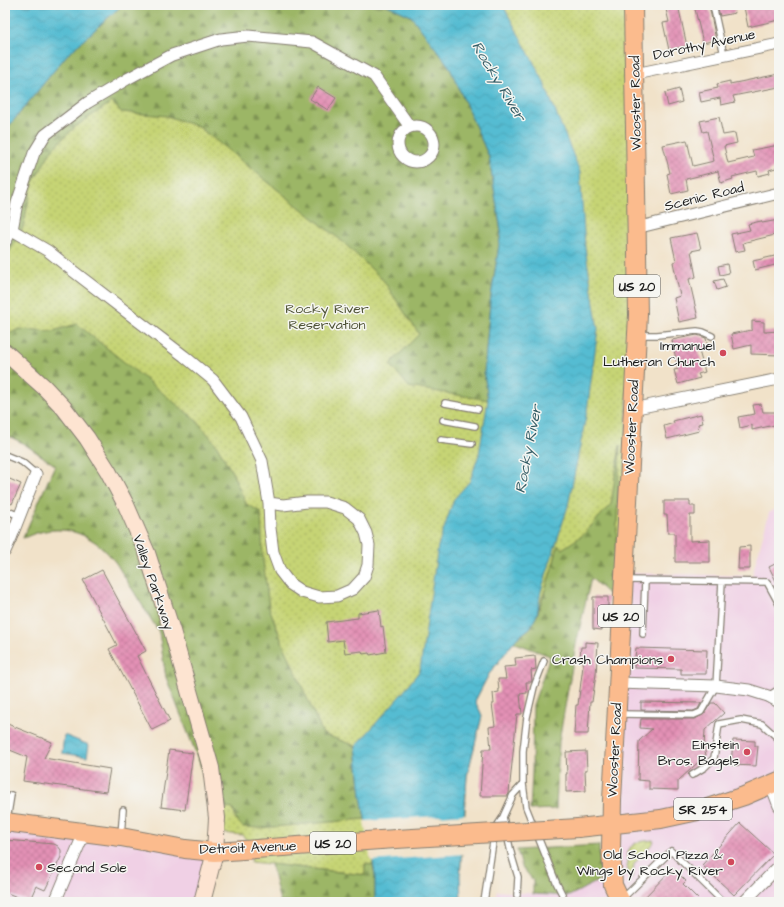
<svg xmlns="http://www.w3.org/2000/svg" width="784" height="907" font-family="'Architects Daughter',sans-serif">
	<defs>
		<pattern id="grass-dots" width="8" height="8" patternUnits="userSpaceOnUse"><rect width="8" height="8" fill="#c6d475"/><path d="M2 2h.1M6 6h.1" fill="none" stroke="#aab565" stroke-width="1.8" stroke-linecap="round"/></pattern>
		<pattern id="forest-firs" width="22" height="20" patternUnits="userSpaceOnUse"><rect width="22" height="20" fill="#9cb666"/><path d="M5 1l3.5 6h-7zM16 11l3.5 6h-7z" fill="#7e9353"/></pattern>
		<pattern id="garden-furrows" width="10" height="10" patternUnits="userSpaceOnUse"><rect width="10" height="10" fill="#c6d475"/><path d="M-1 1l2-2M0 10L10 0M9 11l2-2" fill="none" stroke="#aab565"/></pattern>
		<pattern id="water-waves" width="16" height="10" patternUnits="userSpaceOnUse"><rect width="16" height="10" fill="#55bcd2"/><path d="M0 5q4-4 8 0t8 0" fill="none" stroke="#49a1b4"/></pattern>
		<pattern id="building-cross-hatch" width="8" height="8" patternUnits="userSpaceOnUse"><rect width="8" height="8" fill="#e391b5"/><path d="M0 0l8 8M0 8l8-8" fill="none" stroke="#c27c9b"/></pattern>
	</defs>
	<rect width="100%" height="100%" fill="#f6f6f2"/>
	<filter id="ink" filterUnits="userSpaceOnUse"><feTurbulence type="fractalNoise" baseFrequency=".025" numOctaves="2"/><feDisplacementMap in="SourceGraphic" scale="8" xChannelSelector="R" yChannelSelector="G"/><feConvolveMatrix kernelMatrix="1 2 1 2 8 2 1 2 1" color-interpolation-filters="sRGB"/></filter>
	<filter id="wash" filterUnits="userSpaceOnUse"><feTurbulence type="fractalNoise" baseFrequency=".012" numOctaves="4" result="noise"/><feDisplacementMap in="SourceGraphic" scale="16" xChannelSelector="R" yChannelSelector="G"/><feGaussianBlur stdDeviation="0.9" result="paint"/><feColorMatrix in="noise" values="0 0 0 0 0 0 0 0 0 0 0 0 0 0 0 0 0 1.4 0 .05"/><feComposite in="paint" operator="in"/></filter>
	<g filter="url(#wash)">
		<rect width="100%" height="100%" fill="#f1e2c9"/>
		<path fill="#f0d0e5" d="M779,507V902H627L619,886L617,853L629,573L752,576L769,513Z
			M5,825L211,854L197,902H5Z
			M600,880L614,902H495L497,891L569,896Z"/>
		<path fill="url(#grass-dots)" stroke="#717848" d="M5,5H548L549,6L551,5H628L635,135L621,605L558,545L554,562L537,615L530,628L517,638L489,674L475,701C477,706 480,710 482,716L467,776L464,832L460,875L365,864L366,875L251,862L254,849L242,835L212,832L215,806L199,761L166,677L159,632L116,563C98,538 71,524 40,532C34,533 29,536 23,538L55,465L23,443L5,434Z"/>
		<path fill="url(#forest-firs)" stroke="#5c6941" d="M123,5H387L411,16L449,66L489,157L501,232L490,303L484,373L488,400L409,387L390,364L419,334L383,280L343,242L199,127L167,116L121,112L112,102L76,126L53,148L32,184L23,227L5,260V131L66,56L121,6Z
			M77,324L196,420L216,444L232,472L246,504L261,512L263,560L269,607L281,639L323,734L356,746L361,796L365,819L261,828L243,827L236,820L233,809L215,806L199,761L166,677L159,632L116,563C98,538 71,524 40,532C34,533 29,536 23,538L55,465L23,443L5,434V336L19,329L53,331Z
			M620,445L614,599L591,578L576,644L559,741L556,809L530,810L532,773L533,705L550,656L513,642L517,638L530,628L537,615L554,562L558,545L562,549L583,535L611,504Z
			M599,845L600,880L569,896L533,894V880L522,867L517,850Z
			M271,864L365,875V864L373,865L375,874V902H280Z"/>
		<path fill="url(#garden-furrows)" stroke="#717848" d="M653,840L654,842L634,864L633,876L631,879L630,880C627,869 623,851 634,844C639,841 646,841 653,840Z"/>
		<path fill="url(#water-waves)" stroke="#386c77" d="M5,5H123L121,6L66,56L5,131Z
			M387,5H501L505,9L542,78L580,172L585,247L598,329L587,411L568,506L541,591L537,615L530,628L517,638L489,674L475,701C477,706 480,710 482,716L467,776L460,875L461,902H375V874L361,796L356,746L405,690L420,670L438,546L454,499L470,481L479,454L488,400L484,373L490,303L501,232L489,157L449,66L411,16Z
			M64,735L89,745L87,757L62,753Z"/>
		<path fill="#f1e2c9" d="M466,814L464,854L371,861L364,821Z"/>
		<g id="blocks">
			<path fill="url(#building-cross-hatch)" d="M665,5H678L687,46L669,50L663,23L669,22Z
				M694,5H709L716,40L703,43Z
				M717,5H733L735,13L720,16Z
				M754,5H779V20L748,27L744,7Z
				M779,74V87L733,96L735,102L721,105L720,98L701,102L699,92L718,88L717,84L730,81V84Z
				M318,87L336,98L328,110L310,99Z
				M679,89L682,102L668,106L665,93Z
				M719,117L723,135L735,133L737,143L724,146L728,163L754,157L752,150L779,145V167L769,170L770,173L758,176L757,171L732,177L733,179L721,183L718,171L686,179L688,190L671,194L667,174L670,173L663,145L687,140L693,166L714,161L707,131L703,132L700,121Z
				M779,220V234L746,242L743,243L745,250L735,252L731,234L750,230L748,224L761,221L762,223Z
				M697,233L701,249L691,251L696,277L689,279L698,318L679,322L674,298L680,296L673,262L676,261L671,238Z
				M779,255V264L755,270L753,261Z
				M727,264L729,273L720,275L718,266Z
				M723,279L726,287L717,290L714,281Z
				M752,321L764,322V332L779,331V355L751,354V345L734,349L731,334L752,330Z
				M697,335L706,338L708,349L699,351L705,372L698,374L700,378L678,384L674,370L678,369L672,340Z
				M761,404L763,412H779V424L752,430V425L740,428L738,417L755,414L753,405Z
				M701,414L703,423L698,424L699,431L667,439L664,426L674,423L673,421Z
				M5,477L21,484L12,504L5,501Z
				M664,501H690V506H695V515H690V541L710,540V562H675V533H668L667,515H664Z
				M750,546V569H738L739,547Z
				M779,562V587L769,567Z
				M102,570L146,651L137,656L170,721L152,730L109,649L117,645L83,580Z
				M593,597H608V610H602V630L593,629Z
				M379,610L381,627L383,626L386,652L370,655L369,653L363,654L362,651L345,653L343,640L328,642L326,622L358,618V613Z
				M585,642L598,643L596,674L592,702H590L588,734H574L576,705H578L584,658H580L581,647H585Z
				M636,648L707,650L706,674H681V669L634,668Z
				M535,656L536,669L531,670L532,682H526L527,693L520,694L522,714H517L509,793L508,796H480L483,749H491L489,727L495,726L492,704H494L493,693L499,692L498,679H506L504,667L516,666L515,658Z
				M641,702L701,703L698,709L693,711L641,710Z
				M711,703H715L724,713L705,730L704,748L706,755L678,781V790L649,789V781L638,780L639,741L652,729L640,728L641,719H695L704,714Z
				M5,723L52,742L44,758L110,769L106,792L23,781L27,757L5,748Z
				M733,740L755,741V746H758L756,766L731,765Z
				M169,750L193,753L185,810L161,807Z
				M586,751L587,770H585L586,791L566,792V774H567L566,752Z
				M740,823L774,854L734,895L702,865Z
				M5,840L54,844L58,846L61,850V857L45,890L36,886L29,902L5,892Z
				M673,868L686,881L683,884L701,902H640Z"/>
		</g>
	</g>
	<g filter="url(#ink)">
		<use href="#blocks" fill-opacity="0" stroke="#867f72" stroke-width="1"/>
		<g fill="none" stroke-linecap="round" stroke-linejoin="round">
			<defs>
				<path id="lane" d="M713,5L724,55
					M639,335H657L697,331L703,332L712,336
					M445,403L478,409
					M443,420L475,426
					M441,440L472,444
					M5,455L22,462L36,474
					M5,510L20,516
					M626,580L767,582L779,604
					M643,634L645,581
					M544,661L534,687L527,717L523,751V784L526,807L556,882L566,902
					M768,696L779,689
					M620,714L694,715L701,712L716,686L722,582
					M692,775L705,767L714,758L719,724L741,720L762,724L779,739
					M503,817L512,857L518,877L517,895
					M7,820L11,795
					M121,835L123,810
					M622,899L671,851L723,902
					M484,902L495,829L503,817L513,795L523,784"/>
				<path id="street" d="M635,74L779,44
					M398 144a18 18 0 1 1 36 0a18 18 0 1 1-36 0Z
					M636,228L779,193
					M12,230L17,203L34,153L45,135L87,103L129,78L172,55L221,39L248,36L312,42L374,76L410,127
					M5,242L12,230L48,251L73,271L184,356L213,380L241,417L262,461L269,503L270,528L273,552L280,571L290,584L302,592L319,597L337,596L353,589L364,577L368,565L369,545L366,533L359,519L345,508L326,502H307L283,505L269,503
					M632,409L779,379
					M5,551L11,538L36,474
					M617,683L716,686L749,690L768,696L779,702
					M771,785L779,806
					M55,902L84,833
					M744,902L779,866"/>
				<path id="secondary" d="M5,352L44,387L64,408L87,438L108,471L126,505L147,553L172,631L211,768L217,818L215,852L202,902"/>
				<path id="primary" d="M5,822L121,837L185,849L215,852L380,840
					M578,828L661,819L698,811L744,796L779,781
					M621,902L613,885L611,848L612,800L638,315L633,5"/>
			</defs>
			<use href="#lane" stroke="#867f72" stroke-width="8"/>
			<use href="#street" stroke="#867f72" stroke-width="13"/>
			<use href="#secondary" stroke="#867f72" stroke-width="18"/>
			<use href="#primary" stroke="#867f72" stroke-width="20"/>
			<use href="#lane" stroke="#fff" stroke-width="5.5"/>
			<use href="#street" stroke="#fff" stroke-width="11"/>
			<use href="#secondary" stroke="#fde4d1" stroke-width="16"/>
			<use href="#primary" stroke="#fbbb8d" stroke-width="18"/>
			<defs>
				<path id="primary-bridge" d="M380,840L578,828"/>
			</defs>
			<use href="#primary-bridge" stroke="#867f72" stroke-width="20" stroke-linecap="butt"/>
			<use href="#primary-bridge" stroke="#fbbb8d" stroke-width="18"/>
		</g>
	</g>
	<g fill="#d1495b" stroke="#f6f6f2" stroke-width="1.5">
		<circle cx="723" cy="353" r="4"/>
		<circle cx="671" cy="659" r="4"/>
		<circle cx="747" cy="752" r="4"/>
		<circle cx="731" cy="862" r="4"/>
		<circle cx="39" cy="867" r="4"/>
	</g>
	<g text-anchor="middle" stroke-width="3" stroke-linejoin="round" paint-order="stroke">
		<g fill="#f6f6f2" stroke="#5d5d5c" stroke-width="1">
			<rect x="614" y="275" width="46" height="22" rx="3"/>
			<rect x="598" y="605" width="46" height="22" rx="3"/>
			<rect x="674" y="798" width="58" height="22" rx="3"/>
			<rect x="310" y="832" width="46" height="22" rx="3"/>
		</g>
		<g font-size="13" font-weight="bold" fill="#1c1c1c">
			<text x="637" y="291">US 20</text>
			<text x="621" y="621">US 20</text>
			<text x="703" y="814">SR 254</text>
			<text x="333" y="848">US 20</text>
		</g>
		<g font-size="14" fill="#1c1c1c" stroke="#f6f6f2">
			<text transform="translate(704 44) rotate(-12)" y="5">Dorothy Avenue</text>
			<text transform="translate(635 103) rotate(-91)" y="5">Wooster Road</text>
			<text transform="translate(704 196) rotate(-14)" y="5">Scenic Road</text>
			<text transform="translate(631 427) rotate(-87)" y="5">Wooster Road</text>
			<text transform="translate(154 582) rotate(71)" y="5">Valley Parkway</text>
			<text transform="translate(614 750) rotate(-87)" y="5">Wooster Road</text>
			<text transform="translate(248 847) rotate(-2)" y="5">Detroit Avenue</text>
		</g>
		<g font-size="14" fill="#4f5337" stroke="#f6f6f2">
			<text x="327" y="313">Rocky River<tspan x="327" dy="16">Reservation</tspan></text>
		</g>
		<g font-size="14" fill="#1c1c1c" stroke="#f6f6f2" text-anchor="end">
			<text x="715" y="350">Immanuel<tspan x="715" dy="16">Lutheran Church</tspan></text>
			<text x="663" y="664">Crash Champions</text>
			<text x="739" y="749">Einstein<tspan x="739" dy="16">Bros. Bagels</tspan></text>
			<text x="723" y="859">Old School Pizza &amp;<tspan x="723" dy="16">Wings by Rocky River</tspan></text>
			<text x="47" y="872" text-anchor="start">Second Sole</text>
		</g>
		<g font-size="15" font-style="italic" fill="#335c65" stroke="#f6f6f2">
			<text transform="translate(499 81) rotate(59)" y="5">Rocky River</text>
			<text transform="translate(528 449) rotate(-79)" y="5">Rocky River</text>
		</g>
	</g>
	<rect width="784" height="907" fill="none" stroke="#f6f6f2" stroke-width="20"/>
</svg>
